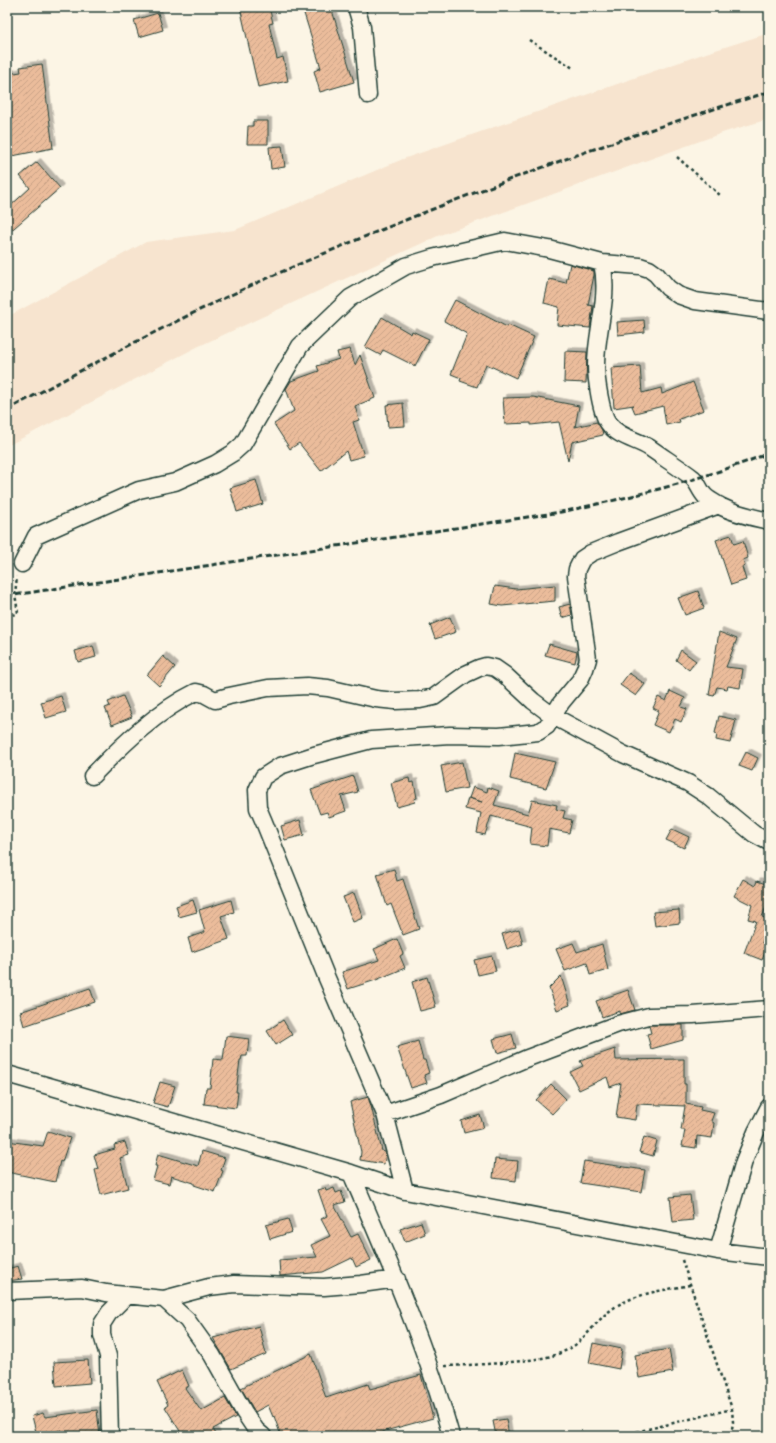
<svg xmlns="http://www.w3.org/2000/svg" width="776" height="1443" font-family="Sriracha,sans-serif">
	<defs>
		<pattern id="building-hatch" width="6" height="6" patternUnits="userSpaceOnUse"><rect width="6" height="6" fill="#ebbc9b"/><path d="M-1 1l2-2M0 6l6-6M5 7l2-2" fill="none" stroke="#c9a286"/></pattern>
		<filter id="shadow"><feDropShadow dx="3.5" dy="-3.5" stdDeviation="0" flood-color="#0004"/></filter>
	</defs>
	<rect width="100%" height="100%" fill="#fcf5e5"/>
	<filter id="ink" filterUnits="userSpaceOnUse"><feTurbulence type="fractalNoise" baseFrequency=".025" numOctaves="2"/><feDisplacementMap in="SourceGraphic" scale="8" xChannelSelector="R" yChannelSelector="G"/><feConvolveMatrix kernelMatrix="1 2 1 2 8 2 1 2 1" color-interpolation-filters="sRGB"/></filter>
	<g filter="url(#ink)">
		<path fill="#f7e4cf" d="M769,33V119L725,132L440,235L197,347L7,446V317L146,242L235,230L403,159L700,55Z"/>
		<path fill="url(#building-hatch)" stroke="#1f3d34" filter="url(#shadow)" d="M240,7H269L273,23L269,24L277,59L283,57L288,81L258,87Z
			M302,7H331L354,82L320,92L314,71L321,68Z
			M158,13L163,30L139,37L134,20Z
			M42,64L53,148L7,157V74L21,72L20,67Z
			M253,121H268V144H247L248,126H253Z
			M282,146L285,167L271,169L269,147Z
			M37,162L60,188L7,234V209L30,188L20,176Z
			M570,264L594,271V275L588,305L593,306L590,328L557,325L559,307L544,303L549,279L566,283Z
			M455,300L507,327L508,325L534,337L516,378L486,364L477,387L460,381L461,378L451,374L467,334L444,321Z
			M382,317L411,334L412,331L429,339L415,366L383,350L380,355L365,347Z
			M644,320L645,332L618,335L617,322Z
			M350,349L355,365L360,355L375,398L355,406L359,420L353,422L364,456L349,460L346,451L321,471L299,443L290,449L274,424L294,411L286,389L291,381L319,371L317,366L339,359L337,352Z
			M565,351L587,352L586,383L564,382Z
			M640,366L642,393L661,388L662,394L693,382L704,410L679,419L680,422L666,425L663,406L635,413L632,406L634,405L614,408L611,368Z
			M533,397L579,406L575,427L597,422L602,430L603,435L572,442L568,461L559,422L531,425V423L505,424L503,398Z
			M403,403L405,426L388,427L386,405Z
			M256,480L263,504L237,512L230,488Z
			M731,535L734,544L743,541L748,558L743,560L745,566L742,567L746,580L731,585L716,540Z
			M555,585V601L502,606L491,604L495,586L516,589Z
			M698,591L704,608L685,615L678,598Z
			M570,604L572,615L562,618L559,607Z
			M450,617L456,632L435,639L430,625Z
			M719,632L737,639L726,667L743,669L740,688L728,686L727,689L717,687L714,696L709,695Z
			M549,644L577,652L575,663L545,655Z
			M93,646L96,657L78,662L75,651Z
			M681,650L696,661L689,670L676,660Z
			M163,656L175,667L159,686L147,675Z
			M629,673L645,684L636,696L620,685Z
			M670,691L685,698L681,707L687,709L681,722L675,719L669,732L653,725L659,711L653,708L658,697L666,701Z
			M61,696L66,712L46,718L41,702Z
			M123,696L132,717L112,725L105,708L110,706L108,702Z
			M719,716L736,720L730,743L716,740L717,734L715,733Z
			M746,752L758,758L752,771L739,766Z
			M515,753L555,762L546,788L510,779Z
			M462,762L467,788L446,792L441,766Z
			M353,776L358,792L341,796L346,811L329,817L327,812L320,814L311,790Z
			M409,778L410,783L414,782L417,798L414,799L415,802L397,807L391,783Z
			M473,787L487,792L488,787L499,791L494,805L528,814L532,800L557,805L556,809L565,811L563,818L572,820L569,833L549,829L547,846L530,844L532,827L491,816L485,835L477,833L481,813L465,809L468,798L482,802L469,798Z
			M300,820L304,835L285,840L281,826Z
			M672,829L689,837L684,848L666,840Z
			M394,869L397,881L403,879L419,929L403,935L391,904L387,906L377,874Z
			M743,879L755,886L757,881L769,885V900L762,917L769,919L762,943L768,945L762,960L744,953L756,921L748,919L752,905L734,896Z
			M354,893L363,918L353,922L343,897Z
			M193,900L197,912L179,917L176,906Z
			M231,900L234,912L221,916L229,939L192,952L188,938L205,932L199,910Z
			M679,910L680,923L655,926L653,912Z
			M519,929L523,944L507,949L502,934Z
			M397,939L403,954L400,956L405,968L376,980L348,989L342,972L379,960L374,949Z
			M573,943L577,952L602,944L608,970L590,975L587,963L565,971L556,949Z
			M492,956L496,971L478,975L474,960Z
			M561,976L570,1005L557,1010L549,988Z
			M427,977L436,1007L420,1011L412,982Z
			M90,988L95,1002L24,1026L20,1012Z
			M628,990L635,1010L620,1014V1011L602,1017L596,1001Z
			M283,1020L292,1035L276,1045L267,1031Z
			M650,1025H683V1040L651,1049L647,1034L651,1033L649,1026Z
			M512,1034L516,1048L497,1053L493,1039Z
			M226,1036L249,1039L247,1056H242L241,1060H240L236,1092H238L236,1108L204,1104L206,1088H210L213,1059L223,1060Z
			M418,1041L423,1060H425L429,1073L424,1075L427,1083L411,1088L397,1047Z
			M615,1049L616,1060L684,1059V1084H686V1104L701,1107L700,1110L714,1113L711,1121L714,1123L712,1138L697,1136L696,1148L682,1146L685,1130H681L685,1106L637,1104L635,1120L616,1117L621,1083L610,1087L607,1077L579,1090L570,1072L583,1066L580,1061Z
			M160,1082L175,1086L168,1107L153,1103Z
			M551,1084L566,1099L552,1114L536,1100Z
			M368,1097L371,1106L382,1151L385,1152L386,1154L384,1164L360,1160L361,1152L350,1102Z
			M480,1115L484,1128L464,1133L461,1121Z
			M48,1131L70,1138L62,1162L60,1161L55,1182L7,1172V1141L43,1146Z
			M644,1137L657,1141L653,1156L639,1152Z
			M125,1142L129,1155L120,1158L128,1188L101,1195L95,1170L98,1169L94,1155L115,1149L114,1145Z
			M202,1151L225,1158L221,1170L223,1171L215,1192L194,1185V1183L171,1176L169,1184L153,1180L157,1166H155L158,1154L198,1166Z
			M495,1159L518,1161L516,1181L493,1178Z
			M584,1161L645,1170L641,1192L580,1183Z
			M325,1188L326,1191L334,1188L336,1193L341,1191L345,1202L334,1205L351,1237L358,1234L371,1260L356,1267L352,1258L323,1272L280,1276L279,1260L317,1257L311,1245L330,1236L321,1219L327,1216L318,1190Z
			M690,1195L693,1220L673,1222L670,1197Z
			M288,1219L292,1232L270,1239L266,1225Z
			M421,1222L425,1234L405,1242L400,1229Z
			M18,1266L22,1279L7,1281V1269Z
			M259,1326L266,1354L231,1369L213,1338Z
			M593,1343L622,1349L619,1369L589,1363Z
			M669,1349L673,1372L639,1378L635,1355Z
			M311,1354L326,1398L368,1384L370,1389L421,1375L433,1418L385,1431L375,1436H281L274,1416L273,1417L268,1405L255,1412L241,1388Z
			M88,1360L90,1383L56,1386L54,1362Z
			M182,1370L189,1386L185,1388L201,1411L225,1398L236,1417L213,1429L217,1436H183L165,1407L168,1405L157,1382Z
			M97,1410L100,1436H63L62,1430L37,1436L32,1416L43,1413L45,1417Z
			M506,1419L509,1436H496L493,1421Z"/>
		<g fill="none" stroke-linecap="round" stroke-linejoin="round">
			<defs>
				<path id="minor" d="M356,7L362,27L368,95
					M602,263C610,297 596,331 596,365C596,378 601,415 609,424C618,437 638,440 650,448C664,458 680,468 693,478C698,483 700,491 705,496C708,499 715,503 720,506C735,514 752,517 769,521
					M22,564L36,536L139,490L175,482L215,464L233,453L243,444L300,346L350,298L406,266L432,258L505,241L549,249L602,263L640,266L649,269L656,274L668,288L678,295L695,301L769,311
					M92,776C123,744 157,711 196,692L204,694L215,700L229,696L268,688L307,686L328,688L376,699L395,701L420,700L434,697L466,674L479,668L486,666L495,668L505,675L533,701L553,716L623,754L688,783L708,796L754,834L769,842
					M7,1074L351,1173L405,1191L718,1251L769,1257
					M385,1114L441,1095L525,1059L618,1024L649,1016L693,1015L769,1009
					M351,1173C388,1259 426,1346 451,1436
					M405,1191L385,1114L326,976L264,822L258,808L257,790L263,777L280,766L314,755L371,740L450,735L499,736L538,732L547,726L561,703L580,680L585,669L588,659L576,576L577,569L582,559L591,553L618,542L719,505
					M718,1251L744,1161L756,1132L769,1107
					M7,1291L82,1288L106,1293L164,1299L209,1287L234,1284L324,1287L361,1284L397,1279
					M164,1299L187,1320L212,1355L244,1412L256,1430L263,1436
					M110,1436L108,1356L102,1335V1324L109,1313L127,1295"/>
			</defs>
			<use href="#minor" stroke="#1f3d34" stroke-width="19"/>
			<path stroke="#1f3d34" stroke-width="2.5" stroke-dasharray="3 3" stroke-linecap="butt" d="M529,40L573,68
				M677,157L721,196
				M7,617L18,613L15,594L17,577
				M682,1260L732,1409L733,1422L731,1436
				M445,1366C470,1365 496,1364 521,1361C536,1359 551,1358 565,1351C585,1342 596,1319 615,1307C637,1293 665,1290 690,1285
				M619,1436L732,1409
				M643,1436L650,1430"/>
			<use href="#minor" stroke="#fcf5e5" stroke-width="16"/>
			<path stroke="#1f3d34" stroke-width="3" stroke-dasharray="6 3" stroke-linecap="butt" d="M7,410C82,370 156,330 233,294C290,267 349,243 408,219C527,171 647,129 769,92
				M7,596L561,512C632,497 702,480 769,453"/>
		</g>
	</g>
	<rect width="776" height="1443" fill="none" stroke="#fcf5e5" stroke-width="24"/>
	<rect x="12" y="12" width="752" height="1419" fill="none" stroke="#1f3d34" stroke-width="1.5" filter="url(#ink)"/>
</svg>
